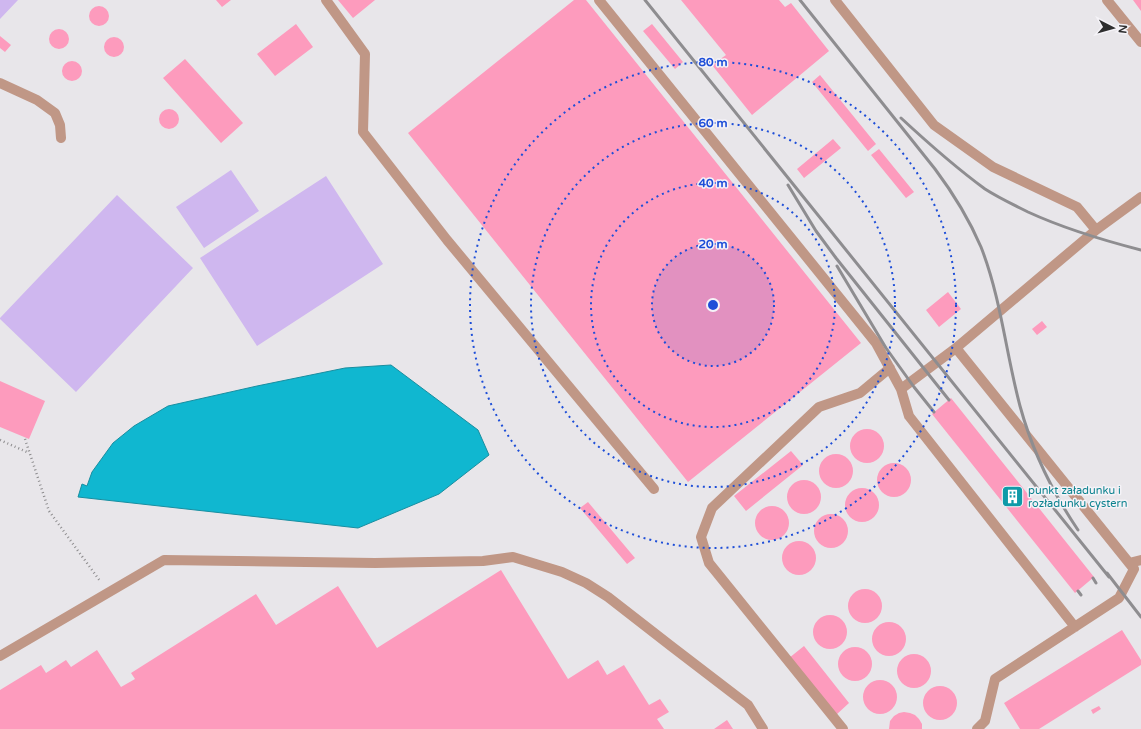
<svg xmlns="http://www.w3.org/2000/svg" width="1141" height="729" font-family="'Varela Round',sans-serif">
	<rect width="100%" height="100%" fill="#e8e6ea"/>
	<path fill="#cfb7ef" d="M0,0H18L0,19Z
		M231,170L259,211L204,248L176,207Z
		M326,176L383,264L257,346L200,258Z
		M117,195L193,268L76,392L0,319V318Z"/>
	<path fill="#10b7d0" stroke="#198ea0" d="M391,365L478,430L489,455L439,494L358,528L78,497L82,484L87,486L92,472L113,443L134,426L168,406L257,386L345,368Z"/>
	<path fill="#fd9bbd" d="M216,0H231L222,7Z
		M338,0H375L353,18Z
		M574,0H586L861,343L688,482L408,133Z
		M681,0H779L785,7L791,3L829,51L752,115L712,65L726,55Z
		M1133,0H1141V11Z
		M89 16a10 10 0 1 1 20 0a10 10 0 1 1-20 0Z
		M296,24L313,47L275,76L257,54Z
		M652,24L683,62L675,69L643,31Z
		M49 39a10 10 0 1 1 20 0a10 10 0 1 1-20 0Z
		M0,36L11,45L5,52L0,48Z
		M104 47a10 10 0 1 1 20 0a10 10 0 1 1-20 0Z
		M185,59L243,123L221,143L163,78Z
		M62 71a10 10 0 1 1 20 0a10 10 0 1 1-20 0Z
		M820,75L876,144L868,151L812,82Z
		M159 119a10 10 0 1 1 20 0a10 10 0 1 1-20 0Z
		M833,139L841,148L804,178L797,169Z
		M879,149L914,192L906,198L871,155Z
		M948,292L961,309L939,327L926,310Z
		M1042,321L1047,327L1037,335L1032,329Z
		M0,381L45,401L29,439L0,427Z
		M951,398L1094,577L1075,593L932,414Z
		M850 446a17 17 0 1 1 34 0a17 17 0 1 1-34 0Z
		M791,451L803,465L746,511L734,496Z
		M819 471a17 17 0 1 1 34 0a17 17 0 1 1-34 0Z
		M877 480a17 17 0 1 1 34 0a17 17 0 1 1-34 0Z
		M787 497a17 17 0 1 1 34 0a17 17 0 1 1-34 0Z
		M845 505a17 17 0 1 1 34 0a17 17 0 1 1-34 0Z
		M588,502L635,558L627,564L580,508Z
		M755 523a17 17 0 1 1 34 0a17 17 0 1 1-34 0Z
		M814 531a17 17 0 1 1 34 0a17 17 0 1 1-34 0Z
		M782 558a17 17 0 1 1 34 0a17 17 0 1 1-34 0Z
		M501,570L568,679L598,660L607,675L624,665L649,705L660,699L669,712L657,719L664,729H0V690L41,665L46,673L66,660L71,667L97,650L121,687L135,679L131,673L256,594L276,625L338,586L377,648Z
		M848 606a17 17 0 1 1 34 0a17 17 0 1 1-34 0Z
		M813 632a17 17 0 1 1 34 0a17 17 0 1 1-34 0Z
		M872 639a17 17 0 1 1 34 0a17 17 0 1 1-34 0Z
		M1122,630L1141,660V665L1039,729H1020L1004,703Z
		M804,646L849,703L836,715L789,658Z
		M838 664a17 17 0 1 1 34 0a17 17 0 1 1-34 0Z
		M897 671a17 17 0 1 1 34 0a17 17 0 1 1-34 0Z
		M863 697a17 17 0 1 1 34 0a17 17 0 1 1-34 0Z
		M923 703a17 17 0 1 1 34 0a17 17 0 1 1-34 0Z
		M1099,706L1101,709L1093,714L1091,710Z
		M904,712L910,713L915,715L919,719L922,724V729H889L890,721L894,716L899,713Z
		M727,720L733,729H714Z"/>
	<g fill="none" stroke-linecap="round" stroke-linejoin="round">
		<path stroke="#8d8c8e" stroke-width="2.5" stroke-dasharray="1 3" stroke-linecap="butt" d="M25,439L49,511L100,581
			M0,440L29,453"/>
		<path stroke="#c09786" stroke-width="10" d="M326,0L365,54L363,132L447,240L654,489
			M599,0L876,343L901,389L956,348L1096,230L1141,197
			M835,0L934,125L993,167L1077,207L1096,230
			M1107,0L1141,42
			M0,83L37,100L55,113L60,125L61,138
			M956,348L1134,569L1119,598L995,679L985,721L977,729
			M901,389L909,416L1075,627
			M1129,563L1141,560
			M0,656L164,560L375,563L483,561L513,557L562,572L586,583L608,597L671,646L748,705L763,729
			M843,729L709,563L701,537L712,508L819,407L860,393L890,368"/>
		<path stroke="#8e8d90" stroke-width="3" d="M645,0L1109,577
			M800,0L935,169C953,193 969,219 981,247C1001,298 1006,354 1020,406C1032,450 1053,493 1078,530
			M901,118C928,143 955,167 985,189C999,198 1014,205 1028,212C1065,229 1102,240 1141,250
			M788,185L816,231L836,258L949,400
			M837,266L886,348L914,387L934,412
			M1107,573L1141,617
			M1093,578L1096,583
			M1078,591L1081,595"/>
	</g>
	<circle cx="713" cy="305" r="61" fill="#1d4ed8" fill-opacity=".12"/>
	<g fill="none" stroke="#1d4ed8" stroke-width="2" stroke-dasharray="2 4">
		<circle cx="713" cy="305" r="61"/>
		<circle cx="713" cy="305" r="122"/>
		<circle cx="713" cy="305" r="182"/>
		<circle cx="713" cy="305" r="243"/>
	</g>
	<defs>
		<symbol id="building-square" viewBox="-11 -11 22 22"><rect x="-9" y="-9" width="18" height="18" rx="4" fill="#0f9aa8" stroke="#f5f3f8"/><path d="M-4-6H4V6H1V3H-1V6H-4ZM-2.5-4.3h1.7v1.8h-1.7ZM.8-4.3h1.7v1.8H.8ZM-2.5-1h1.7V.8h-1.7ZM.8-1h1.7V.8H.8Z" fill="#fff"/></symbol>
	</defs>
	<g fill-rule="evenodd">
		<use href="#building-square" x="1000" y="484" width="25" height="25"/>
	</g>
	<g text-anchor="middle" stroke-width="3" stroke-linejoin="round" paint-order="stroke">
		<g font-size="11" fill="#0d838f" stroke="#f5f3f8" text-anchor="start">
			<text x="1028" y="494">punkt załadunku i<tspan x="1028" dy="13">rozładunku cystern</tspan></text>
		</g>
	</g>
	<circle cx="713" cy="305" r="6" fill="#1d4ed8" stroke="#f5f3f8" stroke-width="2"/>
	<g font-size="12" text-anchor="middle" font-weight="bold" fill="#1d4ed8" stroke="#f5f3f8" stroke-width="3" stroke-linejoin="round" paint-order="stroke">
		<text x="713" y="66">80 m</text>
		<text x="713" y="127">60 m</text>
		<text x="713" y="187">40 m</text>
		<text x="713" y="248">20 m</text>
	</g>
	<g transform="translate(1113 28) rotate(96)" stroke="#f5f3f8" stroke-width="3" paint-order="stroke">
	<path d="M0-3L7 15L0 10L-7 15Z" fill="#2e2e2f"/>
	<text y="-6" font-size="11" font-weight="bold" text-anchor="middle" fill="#2e2e2f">N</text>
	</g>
</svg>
